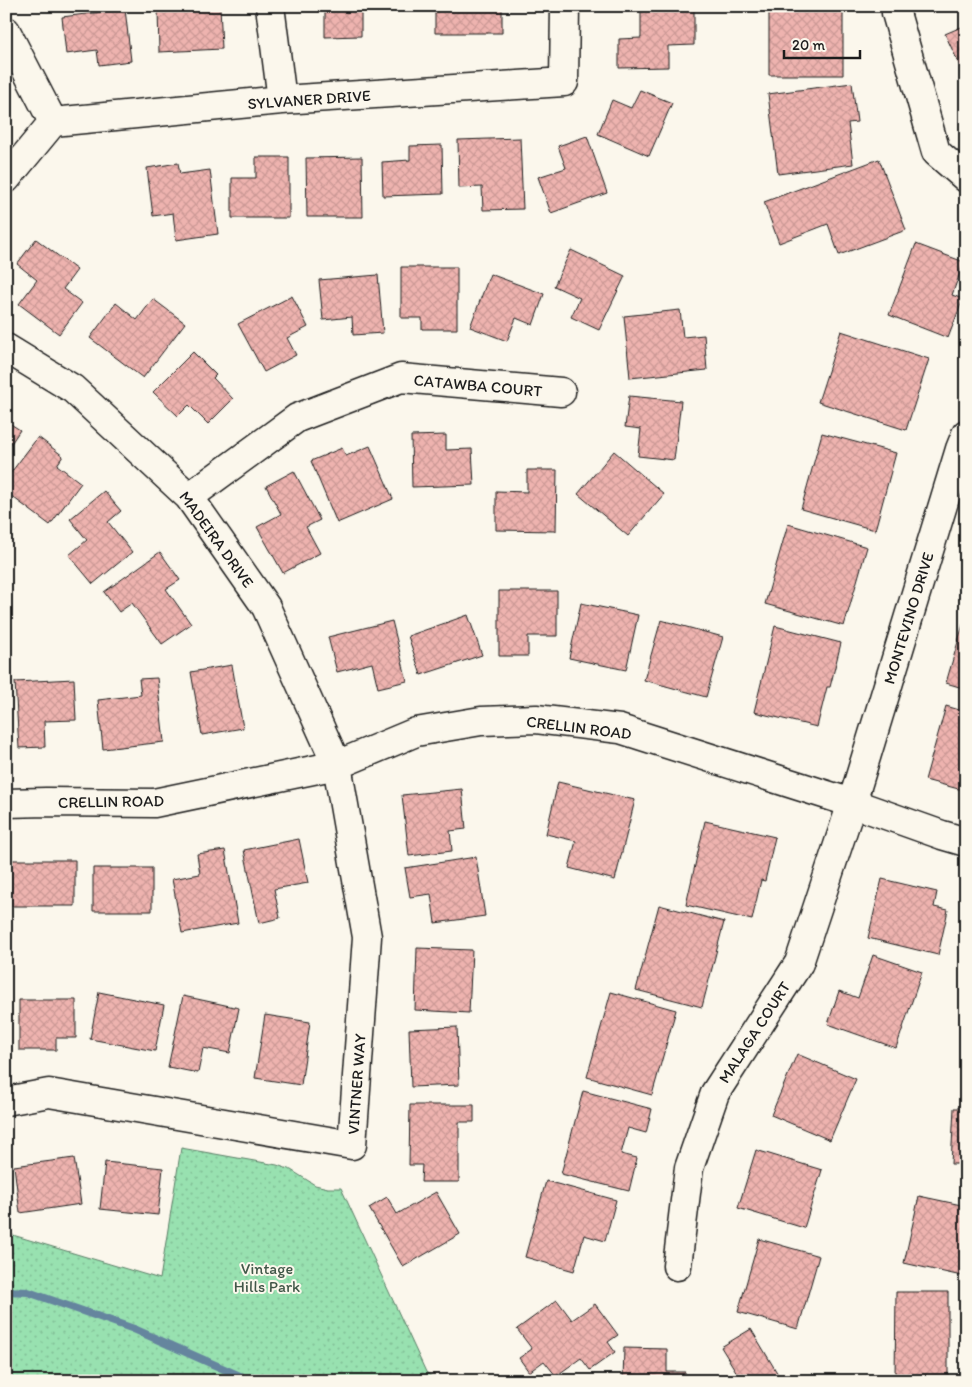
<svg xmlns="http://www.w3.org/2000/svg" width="972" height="1387" font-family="Itim,sans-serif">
	<defs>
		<pattern id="grass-dots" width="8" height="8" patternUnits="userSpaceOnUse" patternTransform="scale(1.25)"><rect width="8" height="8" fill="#98e1b0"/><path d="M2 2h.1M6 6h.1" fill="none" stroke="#82c097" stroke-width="1.8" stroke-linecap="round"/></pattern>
		<pattern id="building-cross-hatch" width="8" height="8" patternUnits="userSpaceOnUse" patternTransform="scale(1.25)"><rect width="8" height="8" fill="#eeb3af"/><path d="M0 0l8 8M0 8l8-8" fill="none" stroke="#cc9996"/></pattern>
	</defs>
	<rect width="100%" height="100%" fill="#fbf7ec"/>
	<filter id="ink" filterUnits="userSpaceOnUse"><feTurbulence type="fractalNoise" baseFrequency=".02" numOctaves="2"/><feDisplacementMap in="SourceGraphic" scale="10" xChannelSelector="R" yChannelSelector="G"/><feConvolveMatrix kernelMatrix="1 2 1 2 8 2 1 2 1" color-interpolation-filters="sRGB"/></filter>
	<g filter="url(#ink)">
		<path fill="url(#grass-dots)" stroke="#5a7e66" d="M181,1148L277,1165L291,1170L315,1185L328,1188H341L426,1372L436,1381H6V1233L160,1279Z"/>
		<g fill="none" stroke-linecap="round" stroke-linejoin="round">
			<path stroke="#65859e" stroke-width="8" d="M6,1291L28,1292L134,1329L242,1377L247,1381"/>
		</g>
		<path fill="url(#building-cross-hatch)" stroke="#1c1c1c" d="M176,6H220L222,49L159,52L158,9L176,8Z
			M306,6H361V36L325,37V11H306Z
			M435,6H502V33H435Z
			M769,6H843V75H769Z
			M694,8V45L668,46V67L619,68V39L641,38V9Z
			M125,9L131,61L99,65L97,50L66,54L62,17Z
			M966,25V79L945,34Z
			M852,83L857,122L848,123L853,164L778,174L768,94Z
			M640,90L672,103L649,156L598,134L612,100L631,108Z
			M587,136L607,193L551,213L538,177L566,168L558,146Z
			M520,138L523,209L483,210L482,187L459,188L458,140Z
			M442,145L443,194L383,196L382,162L410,160V146Z
			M256,157H289V218H232V178H256Z
			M362,157L363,217H307L306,158Z
			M879,159L906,230L839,255L828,224L779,243L764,202Z
			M178,163L180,174L210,170L218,234L176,240L173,213L153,216L147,168Z
			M36,239L77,270L63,289L82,303L59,334L19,304L37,280L17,264Z
			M916,244L964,262L952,295L963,299L948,338L889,315Z
			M571,250L625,276L599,330L571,317L580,298L554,286Z
			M401,267H457V329H422V318H401Z
			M490,274L544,294L533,325L516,318L507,341L470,327Z
			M378,275L383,333L353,335L352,317L323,320L319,280Z
			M292,296L308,327L287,338L296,355L264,372L238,324Z
			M153,299L185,323L143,378L90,338L116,303L137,320Z
			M680,310L683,337L704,335L707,370L630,378L624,316Z
			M841,331L929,359L906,430L818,402Z
			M193,352L216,375L213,378L233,399L208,424L189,405L178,416L153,392Z
			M629,396L681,401L674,460L638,456L641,429L625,427Z
			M6,421L20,430L6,451Z
			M822,433L896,453L875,530L801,509Z
			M446,435V450L472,449L474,485L412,487L411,436Z
			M38,437L63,456L57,465L81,483L50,525L6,492V479Z
			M370,446L393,499L337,523L311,461L342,448L346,456Z
			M614,451L664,494L628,536L578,494Z
			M527,470H557L556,531L496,530V491L527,492Z
			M294,471L320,520L306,527L320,553L283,573L257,527L281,514L266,486Z
			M104,491L121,511L108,522L132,552L93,584L69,555L87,540L70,519Z
			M788,524L867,547L844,626L765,604Z
			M160,552L180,580L166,589L191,624L162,644L132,603L119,612L104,592Z
			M499,591H557V636H528V656H499Z
			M581,603L638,615L626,670L569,658Z
			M468,615L482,655L421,675L408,636Z
			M661,620L723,637L706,697L644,680Z
			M392,621L407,681L378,688L372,663L337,672L328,637Z
			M964,621L966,622V689L946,683Z
			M775,626L841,643L830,687H827L817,727L754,712Z
			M232,665L243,728L202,735L191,672Z
			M157,678L164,742L103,749L98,700L141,695L139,679Z
			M74,679L76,720L44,721L45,747L19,748L15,682Z
			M946,706L966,712L964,725H966V791L925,780Z
			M558,782L635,800L615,880L569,868L576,841L546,834Z
			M462,789L466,829L450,831L452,851L409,856L402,795Z
			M705,821L775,837L765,881L761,880L752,920L686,905Z
			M299,839L308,883L274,889L280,918L259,923L244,850Z
			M225,850L238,923L182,933L172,879L200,874L197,854Z
			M476,857L485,916L435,923L431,894L410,897L405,868Z
			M11,860H75V906H11Z
			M93,868H152V911H93Z
			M882,879L937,892L934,907L948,910L938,955L868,938Z
			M659,905L724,922L702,1007L636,990Z
			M417,948L472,950L469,1013L415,1010Z
			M873,955L922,972L896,1048L828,1024L839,991L858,998Z
			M99,992L164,1005L155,1051L90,1039Z
			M611,992L676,1010L652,1095L587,1077Z
			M183,996L239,1008L230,1053L203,1048L198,1073L168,1067Z
			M19,1000H76V1038H56V1050H19Z
			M265,1015L310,1022L301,1085L255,1078Z
			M457,1027L459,1085L411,1087L409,1029Z
			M797,1054L856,1079L830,1140L771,1115Z
			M583,1091L652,1109L646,1133L628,1128L621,1154L637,1158L629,1191L561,1174Z
			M410,1105H474V1122H459V1182H421L422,1165H409Z
			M954,1108H966V1184H963L964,1164H951Z
			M756,1150L822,1170L804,1228L738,1208Z
			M74,1158L81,1204L20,1213L14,1166Z
			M105,1162L163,1168L158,1215L100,1209Z
			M546,1181L616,1200L605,1241L584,1235L574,1271L525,1257Z
			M436,1192L460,1234L403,1267L369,1208L387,1197L397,1214Z
			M919,1196L966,1206V1277L904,1263Z
			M759,1239L819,1256L798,1329L738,1312Z
			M896,1292H948V1379L895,1378Z
			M557,1300L572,1320L595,1304L618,1335L608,1342L615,1352L590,1370L581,1358L556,1376L544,1361L529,1372L519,1358L532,1349L517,1329Z
			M751,1329L782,1381H725L737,1373L721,1347Z
			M624,1348L667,1349V1372H685V1381H623Z"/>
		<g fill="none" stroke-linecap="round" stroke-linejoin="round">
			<defs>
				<path id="minor" d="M270,6L282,100
					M897,6L896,13L936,152L966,178
					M6,31L53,122
					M6,179L53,122L282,100L564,82L565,6
					M6,348L73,389L189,497L266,607L337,765L367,937L352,1145L49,1093L6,1101
					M189,497L297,418L401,378L561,392
					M6,803L46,802L154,803L337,765L416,732L481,721L536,719L620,729L852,803L942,835L966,842
					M677,1266L689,1168L715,1093L799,963L852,803L960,449L966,434"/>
			</defs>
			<use href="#minor" stroke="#1c1c1c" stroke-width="31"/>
			<use href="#minor" stroke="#fbf7ec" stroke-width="28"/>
		</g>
	</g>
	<g text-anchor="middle" stroke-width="4" stroke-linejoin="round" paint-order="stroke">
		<g font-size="16" fill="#1c1c1c" stroke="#fbf7ec">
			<text transform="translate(309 99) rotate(-4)" y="6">SYLVANER DRIVE</text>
			<text transform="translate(478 385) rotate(5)" y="6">CATAWBA COURT</text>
			<text transform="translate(217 539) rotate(54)" y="6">MADEIRA DRIVE</text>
			<text transform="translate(908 618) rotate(-73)" y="6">MONTEVINO DRIVE</text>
			<text transform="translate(579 727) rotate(7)" y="6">CRELLIN ROAD</text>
			<text transform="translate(111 801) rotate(-1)" y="6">CRELLIN ROAD</text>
			<text transform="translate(754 1032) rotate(-57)" y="6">MALAGA COURT</text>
			<text transform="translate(356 1084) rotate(-86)" y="6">VINTNER WAY</text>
		</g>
		<g font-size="16" fill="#415748" stroke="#fbf7ec">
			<text x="267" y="1274">Vintage<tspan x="267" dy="18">Hills Park</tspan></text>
		</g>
	</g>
	<rect width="972" height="1387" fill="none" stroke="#fbf7ec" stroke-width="25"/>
	<rect x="12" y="12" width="947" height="1362" fill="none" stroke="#1c1c1c" stroke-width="2" filter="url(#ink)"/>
	<path d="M784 50v8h76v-8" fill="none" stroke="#1c1c1c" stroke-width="2.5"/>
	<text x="792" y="50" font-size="15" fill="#1c1c1c" stroke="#fbf7ec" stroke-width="4" paint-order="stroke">20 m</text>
</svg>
